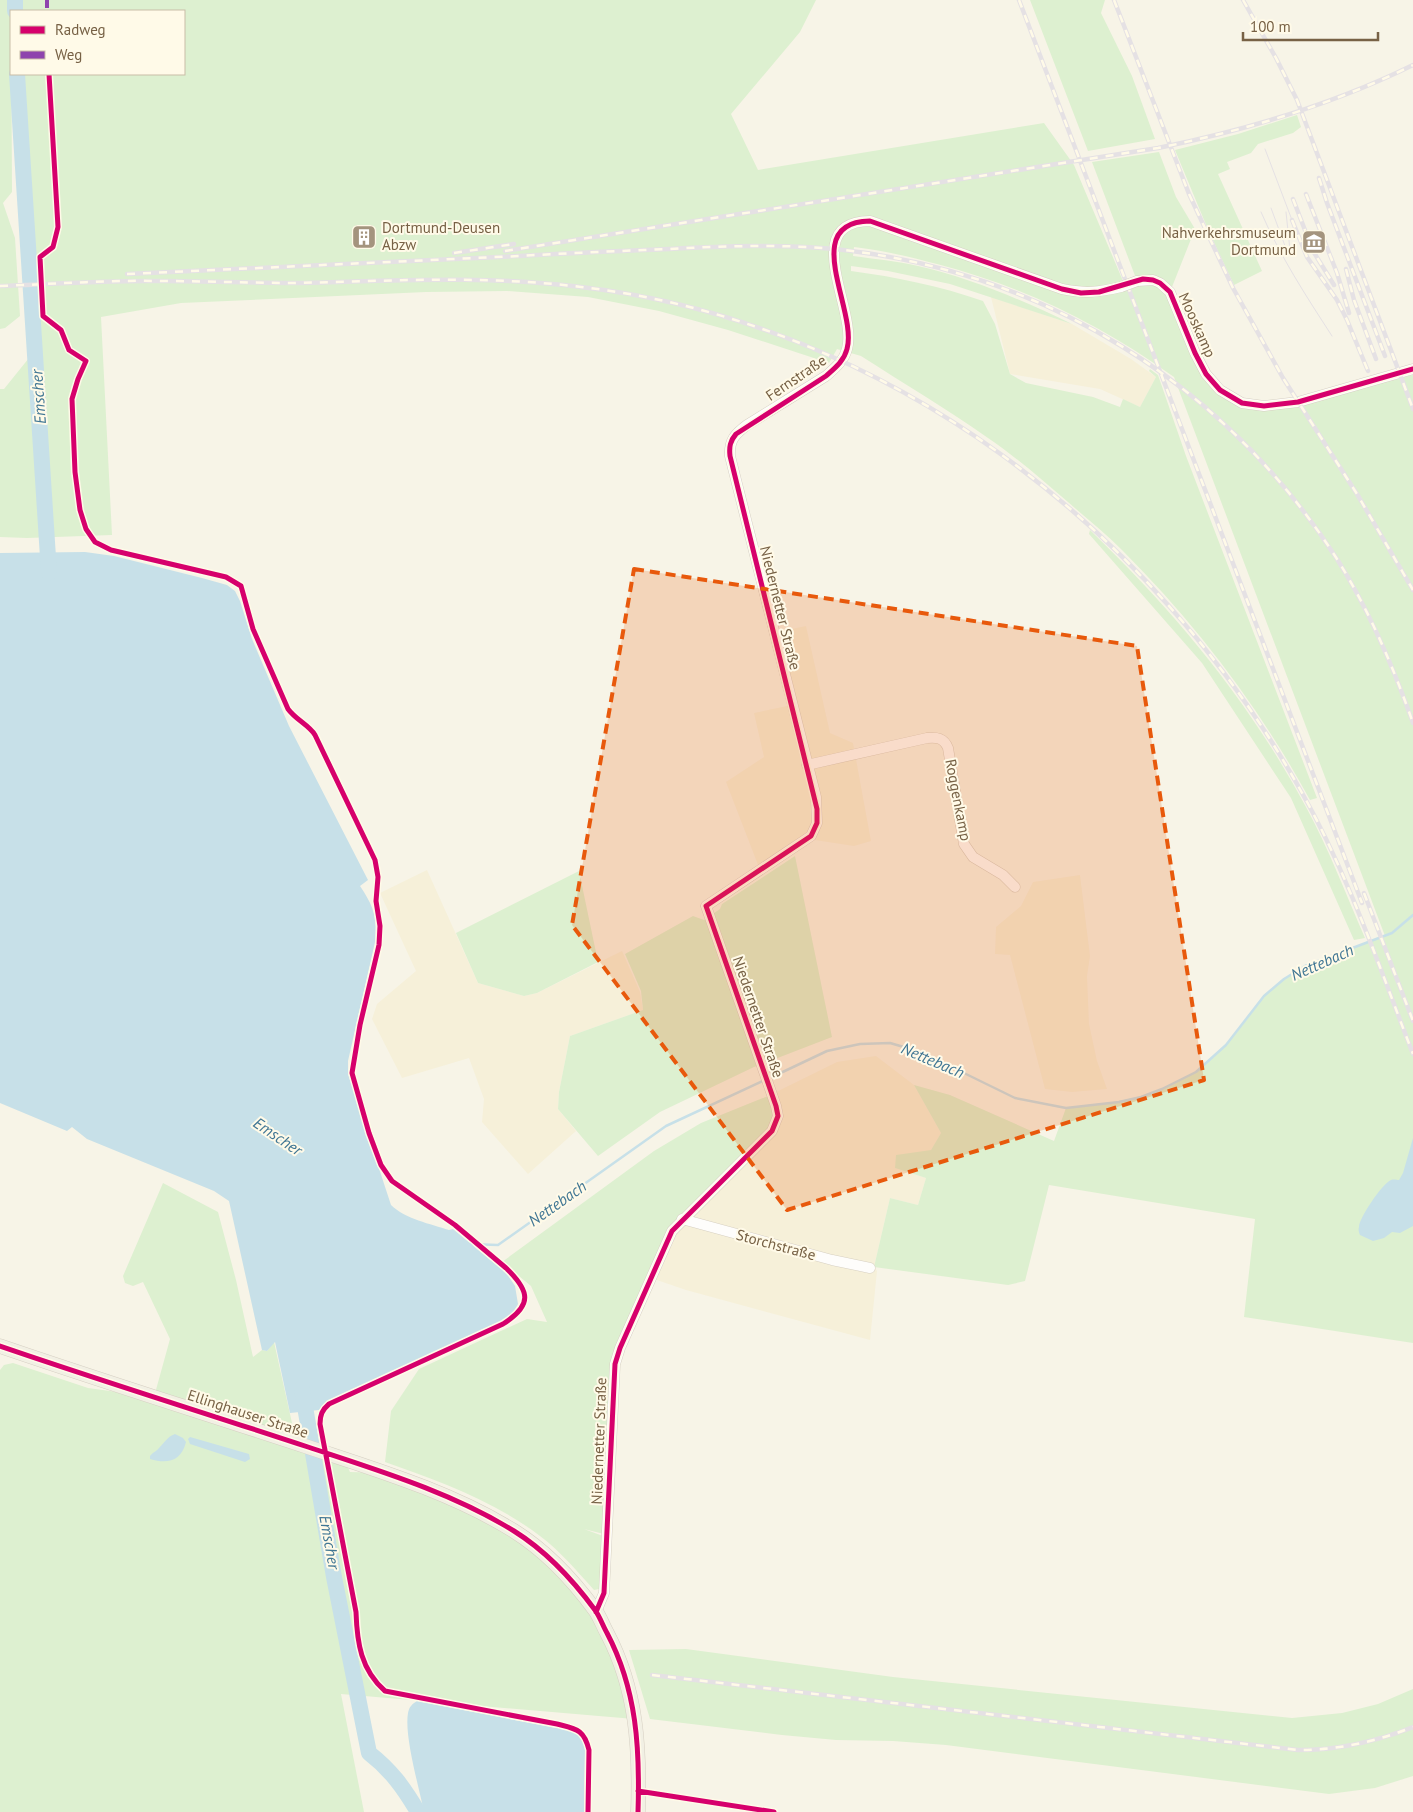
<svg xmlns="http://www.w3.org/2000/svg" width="1413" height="1812" font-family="'PT Sans',sans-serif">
	<rect width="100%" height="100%" fill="#f7f4e7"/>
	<path fill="#f6f0d9" d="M991,297L1072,324L1131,359L1156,377L1140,407L1100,389L1010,374Z
		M806,626L830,733L853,743L871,841L854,846L815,840L810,836L760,870L726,782L764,757L754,713L792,705L773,633Z
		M427,870L478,983L524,996L537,993L622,951L640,992L643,1010L570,1036L559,1092L558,1109L576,1131L528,1174L482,1122L484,1099L469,1058L402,1078L372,1019L377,1004L416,971L380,893Z
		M1080,875L1090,956L1087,976L1089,1024L1097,1061L1107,1089L1072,1092L1045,1089L1010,955L995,954L996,927L1021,906L1033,882Z
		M876,1056L914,1085L941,1133L931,1150L895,1168L926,1178L918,1205L890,1198L874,1267L877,1271L870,1340L686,1290L651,1278L666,1240L774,1093L837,1062Z"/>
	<path fill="#ddf0d0" d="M0,0H11L12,192L3,203L15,238L20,316L5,328L0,329Z
		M19,0H816L800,32L731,114L758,170L1044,123L1074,165L1123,281H1137L1092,162L1159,152L1176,197L1195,229L1170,292L1195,353L1239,406L1284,407L1413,375V1343L1244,1317L1255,1219L1049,1185L1025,1281L1008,1285L874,1267L890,1198L918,1205L926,1178L895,1168L896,1155L931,1150L941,1133L914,1085L950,1095L1054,1141L1066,1108C1130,1102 1182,1093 1227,1044C1247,1022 1260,996 1284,979C1314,958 1352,948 1385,936L1174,377C1100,324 1025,287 937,264C910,257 882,250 854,247L853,256C875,259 897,261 918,266C971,278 1022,300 1072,324L950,284L888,271L851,266V271C896,277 940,286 983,301L995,324L1010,374L1026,383L1093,397L1120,407L1123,399L1140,407L1156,377L1149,371L1150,369L1158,375L1186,456L1317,798L1310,800C1260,708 1196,624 1122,550C1105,533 1086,518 1068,502C1042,480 1016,457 988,438C947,409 903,383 861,356L837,349L829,363L728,330L659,311L588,297L507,291L426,292L181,303L101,317L112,535L27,538L0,537V389H4L37,348L33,221L24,74H184V11H20Z
		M1030,0H1105L1101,13L1132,76L1155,139L1088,151Z
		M1297,115L1301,127L1293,133L1258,144L1251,153L1227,162L1230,169L1218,174L1262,271L1234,285L1209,232L1175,150L1238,134Z
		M1090,530C1176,613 1249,701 1306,807C1329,849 1346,895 1365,938L1354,940L1291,798L1202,663L1089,534Z
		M795,856L832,1037L754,1067L660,1112L598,1156L558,1109L559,1092L570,1036L643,1010L641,991L625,954L693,916L704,920L720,909L722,904Z
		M579,871L598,962L537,993L524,996L478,983L456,933Z
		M768,1096L775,1102L772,1131L682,1219L620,1348L608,1535L584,1529L603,1536L599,1589L594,1590C577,1571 560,1551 540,1536C494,1501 439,1481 385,1462L391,1411L419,1369L527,1319L547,1322L531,1286L502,1262L654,1151L701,1123Z
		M163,1183L218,1212L236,1280L253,1357L262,1350L267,1351L274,1342L298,1450L344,1459L350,1472L385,1473L533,1545L597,1615L634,1719L341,1694L364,1812H0V1370L4,1365L13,1363L88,1388L154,1397L170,1339L143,1282L133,1286L125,1283L123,1276Z
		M686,1649L893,1677L1292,1718L1342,1713L1378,1704L1413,1689V1776L1375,1788L1329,1794L946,1745L893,1741L836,1740L782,1735L650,1719L629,1650Z"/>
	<path fill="#c7e0e8" d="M85,552L114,556L202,578L227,585L235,591L240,601L252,639L289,726L368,880L360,886C374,907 377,916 375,942L348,1061V1074L391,1205C405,1219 431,1224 449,1230L453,1229L507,1274L515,1286L518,1304L514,1311L507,1318L476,1335L326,1402L319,1410L290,1413L275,1342L267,1351L262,1350L229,1201L214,1191L87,1139L72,1127L67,1131L0,1103V553Z
		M1413,1138V1226L1400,1233L1392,1232L1384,1238L1373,1241L1360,1235C1359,1233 1358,1230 1359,1227C1359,1218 1382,1184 1391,1180C1394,1179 1397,1180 1399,1180L1403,1173Z
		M175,1434L183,1438L186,1442C181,1462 167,1464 150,1459V1456C153,1452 157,1451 159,1448C165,1442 167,1437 175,1434Z
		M190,1437L249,1454L250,1459L245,1462L190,1444L188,1439Z
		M417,1701L577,1732L583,1738L585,1748L584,1812H424C419,1787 404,1736 408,1713C409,1707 412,1704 417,1701Z"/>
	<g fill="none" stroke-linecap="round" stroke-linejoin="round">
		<path stroke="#c7e0e8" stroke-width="2.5" d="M770,1078L827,1051L860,1044L890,1043L921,1052L1015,1098L1066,1108L1119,1102L1141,1097L1162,1089L1196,1072L1226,1045L1264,996L1284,979L1305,966L1392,933L1413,915
			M469,1244L498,1245L666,1126L765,1080"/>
		<path stroke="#c7e0e8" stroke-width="16" d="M15,0V11
			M17,74L49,573
			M302,1389L334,1577L369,1753C391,1770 404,1788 418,1812"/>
		<defs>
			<path id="minor" d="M1137,281L1153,280L1160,283L1170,292L1195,353L1206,374L1220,390L1242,403L1264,406L1298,402L1413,369
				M807,765L927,738C937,737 944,738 948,748L964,844L973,857L1003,875L1015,887
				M682,1219L832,1260L870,1268
				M596,1612L604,1593L615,1364L620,1348L672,1231L772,1131L778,1116L776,1106L706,906L811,836L817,823L816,797L730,456C729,440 735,434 747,425L826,376C835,368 844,361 847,349C858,311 798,222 870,221L1062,289C1086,294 1099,292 1121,287"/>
			<path id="major" d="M0,1346C102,1381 205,1413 308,1447C377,1470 451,1492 514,1531C546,1551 573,1580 595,1610C600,1617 603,1626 607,1633C637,1690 640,1749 638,1812"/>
		</defs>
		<use href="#minor" stroke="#d7d0c2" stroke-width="11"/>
		<use href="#major" stroke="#d6cfc3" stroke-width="15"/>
		<use href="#minor" stroke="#fefdfb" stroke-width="10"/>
		<use href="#major" stroke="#f2f0e4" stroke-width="14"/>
		<path stroke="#e5e1e4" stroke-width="1" d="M1265,149L1292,220
			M1271,208L1288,254
			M1261,212C1280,256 1306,296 1332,336
			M1286,212L1290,250"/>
		<defs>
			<path id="rail" d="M1019,0L1362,903
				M1114,0L1189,194L1233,288L1283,378L1357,494L1413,590
				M1243,0L1276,58L1297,100L1413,409
				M1319,178L1327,203L1385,356
				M1306,194L1337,273L1349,313
				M1293,199L1313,251L1334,285
				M1292,220L1307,257L1337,300L1347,320L1368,371
				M505,251L1158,148C1246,130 1332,105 1413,65
				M454,253L514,244
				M1346,269L1354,300L1376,359
				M127,274C258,268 388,262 519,256C569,253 619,251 669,249C725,246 780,244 835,249C1043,271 1224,383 1337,559C1369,610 1393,666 1413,723
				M0,286C54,284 107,280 161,281C206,281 250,283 295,283C390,281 486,275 581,287C885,322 1154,528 1301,791C1348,874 1379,966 1413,1054
				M1364,893L1413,1021
				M652,1675L1298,1750C1338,1750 1375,1742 1413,1727"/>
		</defs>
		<use href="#rail" stroke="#e5e1e4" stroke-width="4.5"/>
		<use href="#rail" stroke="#fffae8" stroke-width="2.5" stroke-dasharray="8" stroke-linecap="butt"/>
		<defs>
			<path id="minor-bridge" d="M1121,287L1137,281"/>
		</defs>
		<use href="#minor-bridge" stroke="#d7d0c2" stroke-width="11" stroke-linecap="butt"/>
		<use href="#minor-bridge" stroke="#fefdfb" stroke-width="10"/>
		<path stroke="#8e44ad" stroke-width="4" stroke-dasharray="8 4" stroke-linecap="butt" d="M47,0V11"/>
		<defs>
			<path id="cycleway" d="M49,74L58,227L53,247L40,257L43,316L61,330L69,350L86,361L78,379L72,399L75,472L80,510L86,529L95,542L111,550L226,577L241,586L253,629L288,709C296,720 309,725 315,735L375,860L378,877L376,901L380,926L379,945L360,1025L352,1073L369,1133L381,1165L392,1181L455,1225L506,1268C530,1291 533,1305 503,1324L329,1404C322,1410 320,1415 320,1424L356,1612C357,1643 361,1670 385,1691L557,1724C576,1729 584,1729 589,1750L588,1812
				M0,1346C102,1381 205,1413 308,1447C377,1470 451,1492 514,1531C546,1551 573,1580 595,1610C600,1617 603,1626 607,1633C637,1690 640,1749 638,1812
				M596,1612L604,1593L615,1364L620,1348L672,1231L772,1131L778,1116L776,1106L706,906L811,836L817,823V809L730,456C729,447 730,441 736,434L826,376C835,368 844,361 847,349C858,311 798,222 870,221L1062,289L1081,293L1099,292L1143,279L1153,280L1160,283L1170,292L1195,353L1206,374L1220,390L1242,403L1264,406L1298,402L1413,369
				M638,1791L774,1812"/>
		</defs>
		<use href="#cycleway" stroke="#fffae8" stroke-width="8"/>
		<use href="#cycleway" stroke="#d6006c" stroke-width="5"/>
	</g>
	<path fill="#e8590c" fill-opacity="0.2" stroke="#e8590c" stroke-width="4" stroke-dasharray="10 6" stroke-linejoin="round" d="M634,569L1137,646L1204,1080L787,1210L572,925Z"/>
	<defs>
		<symbol id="building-square" viewBox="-11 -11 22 22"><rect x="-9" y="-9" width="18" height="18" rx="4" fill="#a4947e" stroke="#fffae8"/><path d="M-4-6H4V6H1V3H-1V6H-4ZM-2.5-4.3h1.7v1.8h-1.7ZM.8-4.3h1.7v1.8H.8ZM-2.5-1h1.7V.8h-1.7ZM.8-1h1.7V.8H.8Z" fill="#fff"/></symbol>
		<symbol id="museum-square" viewBox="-11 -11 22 22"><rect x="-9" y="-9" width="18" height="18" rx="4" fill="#a4947e" stroke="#fffae8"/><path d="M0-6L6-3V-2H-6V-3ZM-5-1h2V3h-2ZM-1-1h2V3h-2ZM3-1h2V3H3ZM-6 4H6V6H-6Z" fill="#fff"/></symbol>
	</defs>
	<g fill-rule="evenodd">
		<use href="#building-square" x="350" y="223" width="28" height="28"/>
		<use href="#museum-square" x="1300" y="228" width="28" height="28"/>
	</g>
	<g text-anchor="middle" stroke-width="4" stroke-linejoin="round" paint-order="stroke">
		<g font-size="15" fill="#776145" stroke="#fffae8" text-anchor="start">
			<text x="382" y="233">Dortmund-Deusen<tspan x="382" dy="17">Abzw</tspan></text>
			<text x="1296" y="238" text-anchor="end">Nahverkehrsmuseum<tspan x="1296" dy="17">Dortmund</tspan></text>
		</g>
		<g font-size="15" fill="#776145" stroke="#fffae8">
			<text transform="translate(1197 325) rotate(66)" y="5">Mooskamp</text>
			<text transform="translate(796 378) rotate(-34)" y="5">Fernstraße</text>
			<text transform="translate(780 608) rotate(76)" y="5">Niedernetter Straße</text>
			<text transform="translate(958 800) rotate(79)" y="5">Roggenkamp</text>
			<text transform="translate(758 1017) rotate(71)" y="5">Niedernetter Straße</text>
			<text transform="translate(776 1245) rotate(15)" y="5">Storchstraße</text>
			<text transform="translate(248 1414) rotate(18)" y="5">Ellinghauser Straße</text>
			<text transform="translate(599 1441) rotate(-88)" y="5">Niedernetter Straße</text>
		</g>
		<g font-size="16" font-style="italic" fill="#407694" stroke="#fffae8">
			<text transform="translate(38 397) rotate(-94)" y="6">Emscher</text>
			<text transform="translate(1322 962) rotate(-24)" y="6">Nettebach</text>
			<text transform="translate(933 1060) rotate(23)" y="6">Nettebach</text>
			<text transform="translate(278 1136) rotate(34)" y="6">Emscher</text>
			<text transform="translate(557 1203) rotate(-35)" y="6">Nettebach</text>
			<text transform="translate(330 1542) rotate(80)" y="6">Emscher</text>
		</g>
	</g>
	<rect x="10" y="10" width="175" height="65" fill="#fffae8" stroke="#c9bda7"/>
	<rect x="20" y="26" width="25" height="8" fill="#d6006c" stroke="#c9bda7"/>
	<text x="55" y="35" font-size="15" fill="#776145">Radweg</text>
	<rect x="20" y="51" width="25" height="8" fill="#8e44ad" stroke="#c9bda7"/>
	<text x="55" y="60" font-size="15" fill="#776145">Weg</text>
	<path d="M1243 32v8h135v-8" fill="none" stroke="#776145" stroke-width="2.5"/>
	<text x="1250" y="32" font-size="15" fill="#776145" stroke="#fffae8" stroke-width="4" paint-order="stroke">100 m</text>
</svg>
